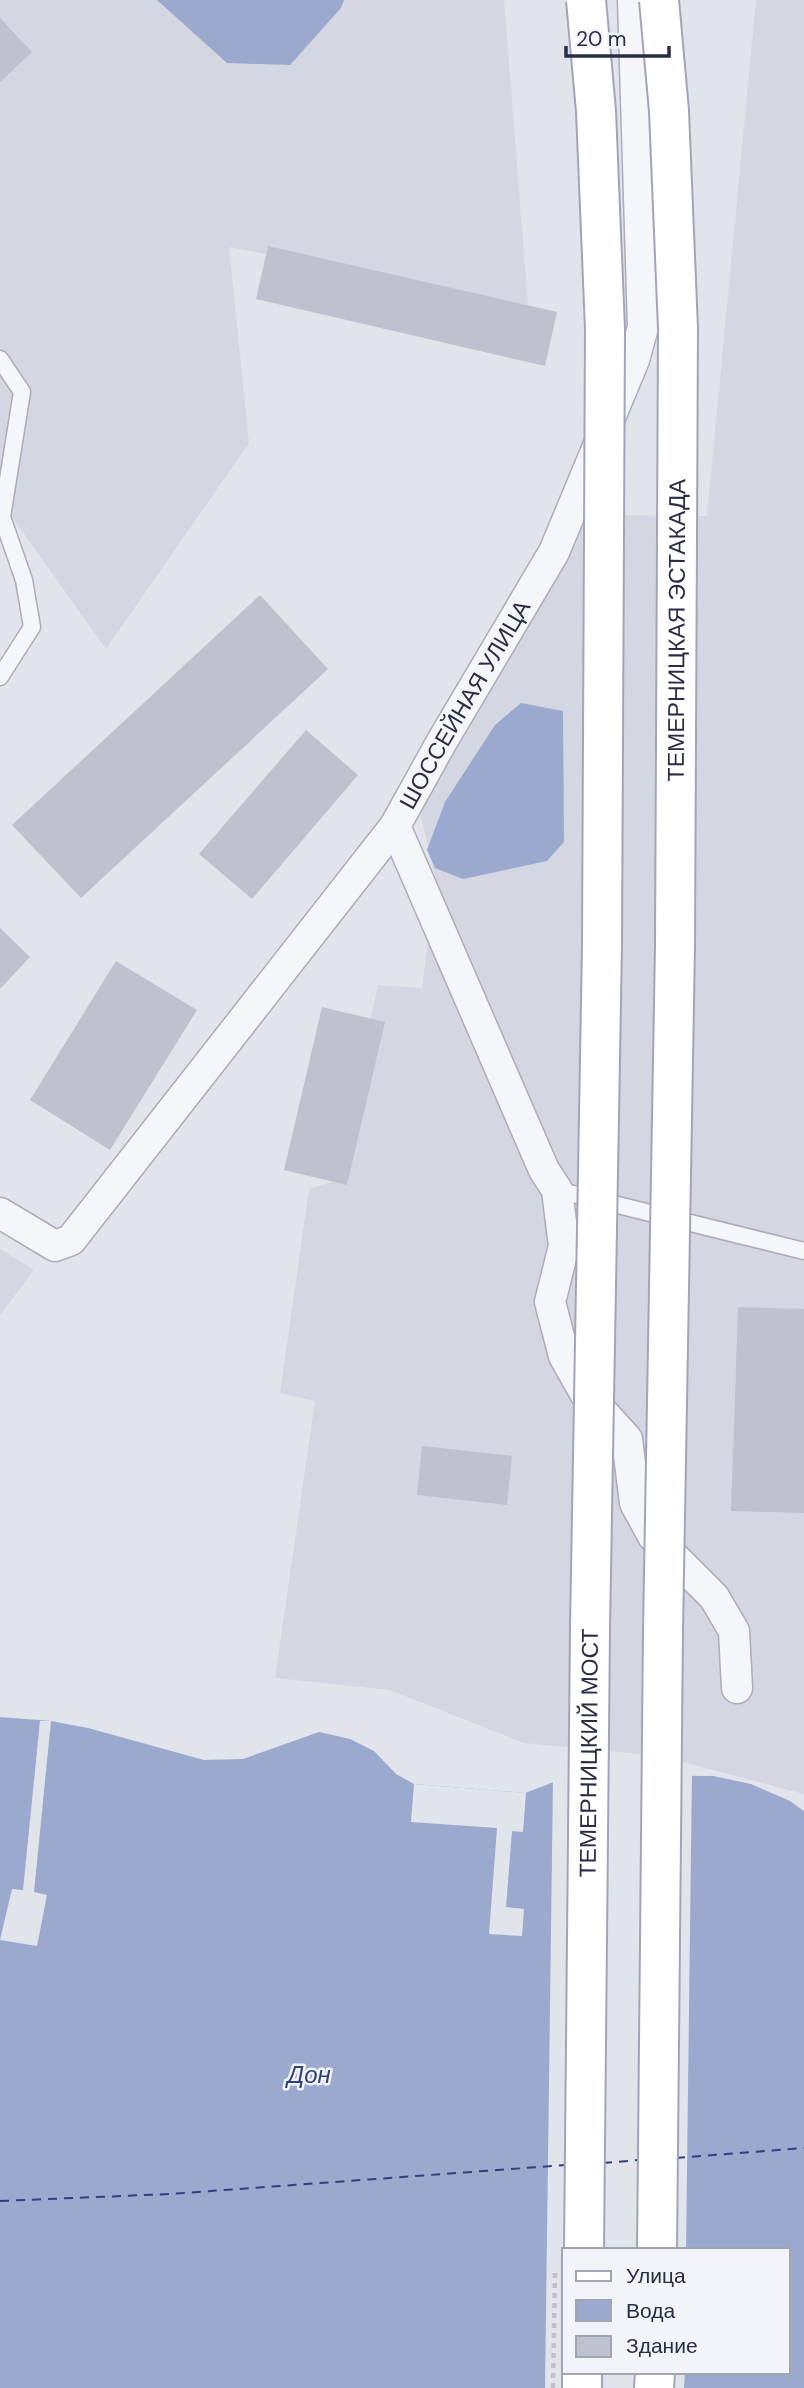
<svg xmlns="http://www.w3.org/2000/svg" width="804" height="2388" font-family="'DM Sans',sans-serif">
	<rect width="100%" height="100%" fill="#e2e4ec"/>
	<path fill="#d4d6e1" d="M0,0H504L528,305L229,247L249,443L106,649L0,500Z
		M756,0H804V1794L660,1756L524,1743L390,1690L275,1678L315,1401L280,1393L309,1189L335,1181L378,985L422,988L436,880L419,809L579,515L707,516Z
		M0,1249L34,1270L0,1315Z"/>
	<path fill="#9ba9ce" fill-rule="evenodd" d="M157,0H344L341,8L290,65L227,63Z
		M521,703L563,711L564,842L547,861L463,879L435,868L427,850L445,802L495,725Z
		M0,1717L51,1721L88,1728L204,1760L243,1759L319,1732L350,1739L374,1751L396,1774L414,1784L525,1793L572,1775L713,1776L751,1784L790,1801L804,1811V2388H0ZM564,2250H788V2372H564Z"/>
	<path fill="#e2e4ec" d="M40,1721H51L34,1892L47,1895L37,1946L0,1940L12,1889L23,1890Z
		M571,1771L692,1772L686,2250H564V2372H685L684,2388H545L553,1778Z
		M414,1784L526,1793L523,1832L512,1831L506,1907L524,1909L522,1936L489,1934L497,1828L411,1822Z"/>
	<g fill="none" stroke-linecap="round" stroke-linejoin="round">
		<path stroke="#2f417d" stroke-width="2" stroke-dasharray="9 7" stroke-linecap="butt" d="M676,2158L804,2148
			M603,2163L639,2160
			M0,2201L170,2194L566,2165"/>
	</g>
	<path fill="#bfc1cf" d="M0,18L32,52L0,82Z
		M268,246L557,312L545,366L256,299Z
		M260,595L328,669L81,898L12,825Z
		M306,730L358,775L252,899L199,854Z
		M0,928L30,957L0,989Z
		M116,961L197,1010L110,1150L30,1100Z
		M322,1007L385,1022L347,1185L284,1170Z
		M738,1307L804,1309V1513L731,1511Z
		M422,1446L512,1456L507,1505L417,1495Z"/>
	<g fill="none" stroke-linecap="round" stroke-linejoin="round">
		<defs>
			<path id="lane" d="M0,359L22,392L2,517L24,580L32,627L0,677
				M557,1190L804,1251"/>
			<g id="street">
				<path d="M395,826L544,1170L557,1190L564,1246L550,1302L564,1356L585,1393L627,1439L635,1503L653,1536L714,1597L734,1631L737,1688"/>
				<path id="s1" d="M0,1213L55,1246L71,1240L395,826L441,743L554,552L634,360L643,327L633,0"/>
			</g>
			<path id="primary" d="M582,2388V2372
				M654,2388L655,2372"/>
		</defs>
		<use href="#lane" stroke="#aaadba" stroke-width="19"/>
		<use href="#street" stroke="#aaadba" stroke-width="33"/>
		<use href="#primary" stroke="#a0a5b8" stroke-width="42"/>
		<use href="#lane" stroke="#f5f6f9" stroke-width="16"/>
		<use href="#street" stroke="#f5f6f9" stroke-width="30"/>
		<use href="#primary" stroke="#fff" stroke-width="38"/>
		<defs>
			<g id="primary-bridge">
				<path id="s2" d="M584,2250L590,1628L602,944L605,329L596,111L586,0"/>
				<path id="s3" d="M657,2250L663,1631L675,946L678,329L669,111L659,0"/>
			</g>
		</defs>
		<use href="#primary-bridge" stroke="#a0a5b8" stroke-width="42" stroke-linecap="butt"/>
		<path stroke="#c0c2ca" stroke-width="4.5" stroke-dasharray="5 5" stroke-linecap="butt" d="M553,2388L555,2273"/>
		<use href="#primary-bridge" stroke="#fff" stroke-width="38"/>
	</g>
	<g text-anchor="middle" stroke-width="5" stroke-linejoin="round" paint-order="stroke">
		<g font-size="23" fill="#282d45" stroke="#f2f4f9">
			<text dy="8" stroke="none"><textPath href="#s3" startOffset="1620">ТЕМЕРНИЦКАЯ ЭСТАКАДА</textPath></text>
			<text dy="8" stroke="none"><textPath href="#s1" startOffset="747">ШОССЕЙНАЯ УЛИЦА</textPath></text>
			<text dy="8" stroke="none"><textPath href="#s2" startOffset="497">ТЕМЕРНИЦКИЙ МОСТ</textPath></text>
		</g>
		<g font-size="24" font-style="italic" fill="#2f417d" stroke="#f2f4f9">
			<text x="309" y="2083">Дон</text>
		</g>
	</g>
	<rect x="562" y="2248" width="228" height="126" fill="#f2f4f9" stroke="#a1a4b1" stroke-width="2"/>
	<rect x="576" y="2271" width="35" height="10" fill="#ffffff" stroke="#a1a4b1" stroke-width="2"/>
	<text x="626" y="2283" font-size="21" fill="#282d45">Улица</text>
	<rect x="576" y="2300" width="35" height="21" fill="#9ba9ce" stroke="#a1a4b1" stroke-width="2"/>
	<text x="626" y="2318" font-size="21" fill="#282d45">Вода</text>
	<rect x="576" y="2336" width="35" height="21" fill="#bfc1cf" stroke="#a1a4b1" stroke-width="2"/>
	<text x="626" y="2353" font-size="21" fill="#282d45">Здание</text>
	<path d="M566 46v10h103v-10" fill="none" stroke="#282d45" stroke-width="3.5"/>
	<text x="576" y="46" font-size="21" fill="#282d45" stroke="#f2f4f9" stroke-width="5" paint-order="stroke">20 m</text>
</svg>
